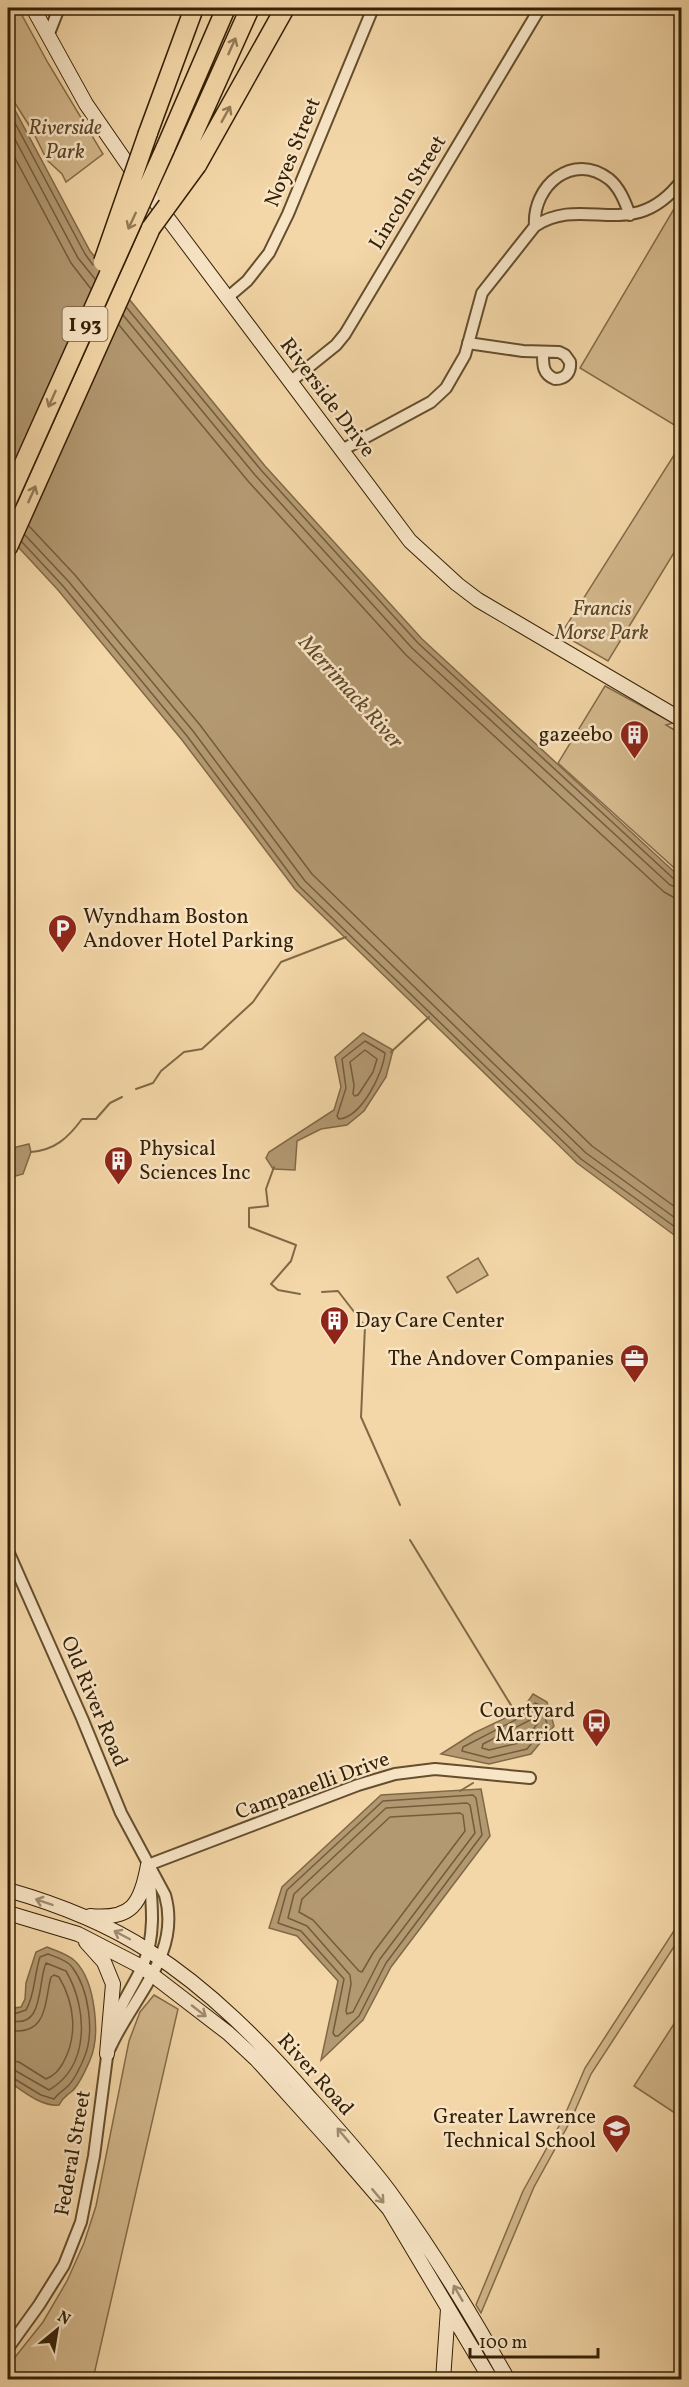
<svg xmlns="http://www.w3.org/2000/svg" width="689" height="2387" font-family="Vollkorn,serif">
	<rect width="100%" height="100%" fill="#f4d7a8"/>
	<filter id="stains"><feTurbulence type="fractalNoise" baseFrequency=".00333" numOctaves="4"/><feColorMatrix values="0 0 0 0 .2 0 0 0 0 .09 0 0 0 0 .02 0 0 0 .5 -.17"/></filter>
	<radialGradient id="worn" r=".72"><stop offset=".6" stop-color="#630" stop-opacity="0"/><stop offset="1" stop-color="#630" stop-opacity=".3"/></radialGradient>
	<path fill="#d3b88c" stroke="#846c49" stroke-width="1.5" d="M8,8H18L48,63L103,154L66,182L62,174L47,160L32,130L8,92Z
		M681,197L682,429H681L580,368Z
		M681,444V554L675,551L608,661L561,634Z
		M605,686L673,723L666,725L681,734V874L558,763Z
		M478,1258L488,1275L457,1293L447,1277Z
		M681,1920V1936L591,2074L571,2120L534,2187L481,2313L476,2305L523,2191L564,2117L585,2068Z
		M154,1995L178,2009L93,2379H8V2366L43,2322L67,2281L84,2243L96,2206L129,2041L140,2012Z
		M681,2013V2117L634,2086Z"/>
	<path fill="#b39971" stroke="#806946" stroke-width="1.5" d="M8,97L90,251L265,466L422,639L681,878V1240L577,1163L295,889L182,740L58,590L8,536Z
		M363,1033L393,1050L386,1077L364,1111L347,1125L321,1129L297,1141L295,1170L273,1169L266,1158L269,1152L334,1110L341,1087L335,1057Z
		M29,1144L31,1152L23,1174L8,1178V1149Z
		M533,1694L547,1702L554,1726L531,1754L489,1764L441,1754L474,1733L522,1710Z
		M481,1789L490,1836L391,1967L363,2020L321,2060L338,1981L297,1936L269,1928L282,1887L381,1795Z
		M47,1947C56,1951 69,1954 76,1962C95,1982 101,2035 90,2060C86,2069 79,2086 71,2092C65,2097 63,2097 59,2105C41,2107 22,2090 8,2081V2004L14,2008L21,2007L25,1999L26,1983L36,1952Z"/>
	<g fill="none" stroke-linecap="round" stroke-linejoin="round">
		<path stroke="#745c3c" stroke-width="1.5" d="M8,110L85,254L93,265
			M8,126L78,258L95,279
			M8,145L71,263L91,289
			M127,308L261,470L418,643L675,880L682,882
			M123,315L255,475L412,648L670,885L682,889
			M119,325L248,481L406,655L664,892L673,897L682,898
			M29,526L75,575L200,725L312,874L592,1146L682,1212
			M25,535L69,582L193,731L305,881L586,1153L682,1223
			M22,542L63,586L187,736L299,886L581,1159L682,1232
			M365,1041L385,1053C383,1073 362,1117 339,1119L337,1116L346,1088L342,1059Z
			M365,1050L377,1059L373,1072L358,1095L355,1096L353,1094L354,1085L350,1062Z
			M535,1703L542,1706L547,1724L527,1749L489,1758L462,1751L463,1747L525,1715Z
			M534,1718L537,1719L538,1723L523,1742L489,1750L482,1748L483,1744Z
			M473,1795L476,1798L482,1835L386,1963L359,2016L338,2036H335L333,2033L344,1979L301,1931L278,1923L287,1890L383,1801Z
			M467,1803L470,1805L475,1833L380,1959L353,2012L347,2014L346,2011L351,1984L350,1975L307,1926L288,1918L294,1894L386,1808Z
			M460,1813L463,1815L465,1831L373,1953L362,1972L359,1971L313,1920L299,1912L302,1899L390,1817Z
			M8,2011L14,2014L26,2010C35,1995 34,1975 40,1957L48,1954C56,1957 67,1960 72,1967C89,1989 95,2033 84,2058C81,2066 74,2080 68,2086C63,2091 59,2092 54,2099L41,2095L13,2078L8,2077
			M8,2020C45,2031 37,1984 46,1963L66,1971C88,2009 90,2066 49,2090L16,2071L8,2069
			M8,2030C48,2037 44,2003 51,1977L54,1975L59,1977C75,2004 78,2036 63,2063C58,2071 55,2075 46,2079L19,2062L8,2060"/>
		<path stroke="#806946" stroke-width="2" d="M391,1052L429,1017
			M136,1089L153,1083L161,1071L184,1052L202,1049L253,1002L281,962L346,937
			M31,1152C55,1150 68,1138 82,1119H96L110,1103L122,1097
			M274,1167L266,1189L268,1206L249,1208V1227L296,1245L291,1261L271,1284L278,1290L300,1294
			M322,1292L338,1291L365,1326L361,1417L400,1505
			M410,1540L517,1715
			M460,1791L473,1783"/>
		<defs>
			<path id="minor" d="M48,36L59,8
				M535,226C532,186 573,151 609,179C620,188 625,202 630,215
				M227,298L247,281L269,253L288,214L373,8
				M468,343L523,351L559,352L565,355L570,362C571,372 566,379 555,379C542,374 543,364 543,352
				M290,382L336,345L345,334L540,8
				M342,450L431,402L446,388L465,355L482,293L535,226C585,193 633,245 682,180
				M8,1551L82,1718L121,1813L165,1895C182,1954 132,1998 110,2048
				M148,1865L358,1785L395,1774L435,1769L530,1778
				M114,2025C120,2003 134,1986 143,1965C156,1936 152,1903 149,1872
				M8,2348L39,2305L64,2265L81,2222L94,2156L108,2049"/>
			<path id="secondary" d="M33,8L86,104L133,172L410,541L457,584L478,600L682,720
				M8,1890C57,1904 106,1923 149,1951C210,1990 262,2043 310,2098C337,2128 365,2159 389,2191C433,2251 472,2315 508,2380
				M8,1913L78,1934L142,1967L228,2033L257,2060L332,2143L389,2209L491,2380
				M90,1916C132,1920 141,1904 148,1865
				M86,1942L104,1962L113,1984L107,2054
				M443,2380L448,2309"/>
			<path id="motorway" d="M148,133L194,8
				M165,149L226,8
				M183,157L250,8
				M197,165L285,8
				M8,547L151,228"/>
		</defs>
		<use href="#minor" stroke="#644e2e" stroke-width="14"/>
		<use href="#secondary" stroke="#342006" stroke-width="16"/>
		<use href="#motorway" stroke="#342006" stroke-width="21"/>
		<use href="#minor" stroke="#f8e5c6" stroke-width="10"/>
		<use href="#secondary" stroke="#f8e5c6" stroke-width="14"/>
		<use href="#motorway" stroke="#f4d7a8" stroke-width="18"/>
		<defs>
			<path id="motorway-bridge" d="M166,194L183,157
				M151,228L197,165
				M103,262L148,133
				M8,499L165,149"/>
		</defs>
		<use href="#motorway-bridge" stroke="#342006" stroke-width="21" stroke-linecap="butt"/>
		<use href="#motorway-bridge" stroke="#f4d7a8" stroke-width="18"/>
	</g>
	<defs><path id="oneway-shaft" d="M-6 0H5M1.5-3L5.5 0L1.5 3" fill="none" stroke-width="1.6" stroke-linecap="round" stroke-linejoin="round" transform="scale(1.5)"/></defs>
	<g stroke="#947c57">
		<use href="#oneway-shaft" transform="translate(232 46) rotate(-66)"/>
		<use href="#oneway-shaft" transform="translate(226 114) rotate(-61)"/>
		<use href="#oneway-shaft" transform="translate(132 221) rotate(115)"/>
		<use href="#oneway-shaft" transform="translate(52 399) rotate(114)"/>
		<use href="#oneway-shaft" transform="translate(32 494) rotate(-66)"/>
	</g>
	<g stroke="#a08c70">
		<use href="#oneway-shaft" transform="translate(44 1902) rotate(-161)"/>
		<use href="#oneway-shaft" transform="translate(122 1935) rotate(-152)"/>
		<use href="#oneway-shaft" transform="translate(199 2011) rotate(38)"/>
		<use href="#oneway-shaft" transform="translate(343 2135) rotate(-130)"/>
		<use href="#oneway-shaft" transform="translate(378 2196) rotate(50)"/>
		<use href="#oneway-shaft" transform="translate(458 2293) rotate(-120)"/>
	</g>
	<defs>
		<symbol id="building-pin" viewBox="-11 -11 22 30"><path d="M0 17L-7.5 6A9.5 9.5 0 1 1 7.5 6Z" fill="#8f2418" stroke="#f8e5c6"/><path d="M-4-6H4V6H1V3H-1V6H-4ZM-2.5-4.3h1.7v1.8h-1.7ZM.8-4.3h1.7v1.8H.8ZM-2.5-1h1.7V.8h-1.7ZM.8-1h1.7V.8H.8Z" fill="#fff"/></symbol>
		<symbol id="parking-pin" viewBox="-11 -11 22 30"><path d="M0 17L-7.5 6A9.5 9.5 0 1 1 7.5 6Z" fill="#8f2418" stroke="#f8e5c6"/><path d="M-3.5-5.5H1a3.5 3.5 0 0 1 0 7H-1V5.5H-3.5ZM-1-3.4V-.6H.8a1.4 1.4 0 0 0 0-2.8Z" fill="#fff"/></symbol>
		<symbol id="office-pin" viewBox="-11 -11 22 30"><path d="M0 17L-7.5 6A9.5 9.5 0 1 1 7.5 6Z" fill="#8f2418" stroke="#f8e5c6"/><path d="M-6-3h4V-5.5h4V-3h4V5H-6ZM-1-4.5V-3h2v-1.5ZM-6 0V1H6V0Z" fill="#fff"/></symbol>
		<symbol id="bus-pin" viewBox="-11 -11 22 30"><path d="M0 17L-7.5 6A9.5 9.5 0 1 1 7.5 6Z" fill="#8f2418" stroke="#f8e5c6"/><path d="M-5-6H5V4H4V6H2V4H-2V6H-4V4H-5ZM-3.5-4V0h7V-4ZM-3.5 1.2v1.5H-2V1.2ZM2 1.2v1.5H3.5V1.2Z" fill="#fff"/></symbol>
		<symbol id="school-pin" viewBox="-11 -11 22 30"><path d="M0 17L-7.5 6A9.5 9.5 0 1 1 7.5 6Z" fill="#8f2418" stroke="#f8e5c6"/><path d="M0-5L7-2L0 1L-7-2ZM-4 1L0 2.5L4 1V4Q0 6-4 4Z" fill="#fff"/></symbol>
	</defs>
	<g fill-rule="evenodd">
		<use href="#building-pin" x="618" y="718" width="33" height="45"/>
		<use href="#parking-pin" x="46" y="912" width="33" height="45"/>
		<use href="#building-pin" x="102" y="1144" width="33" height="45"/>
		<use href="#building-pin" x="318" y="1304" width="33" height="45"/>
		<use href="#office-pin" x="618" y="1342" width="33" height="45"/>
		<use href="#bus-pin" x="580" y="1706" width="33" height="45"/>
		<use href="#school-pin" x="600" y="2112" width="33" height="45"/>
	</g>
	<g text-anchor="middle" stroke-width="5" stroke-linejoin="round" paint-order="stroke">
		<rect fill="#f8e5c6" stroke="#6f5b40" stroke-width="1.5" x="62.5" y="307" width="45" height="34" rx="4.5"/>
		<g font-size="20" font-weight="bold" fill="#342006">
			<text x="85" y="331">I 93</text>
		</g>
		<g font-size="21" font-style="italic" fill="#5c4628" stroke="#f8e5c6">
			<text x="65" y="134">Riverside<tspan x="65" dy="24">Park</tspan></text>
			<text x="602" y="615">Francis<tspan x="602" dy="24">Morse Park</tspan></text>
		</g>
		<g font-size="21" fill="#342006" stroke="#f8e5c6">
			<text transform="translate(292 152) rotate(-68)" y="7">Noyes Street</text>
			<text transform="translate(407 192) rotate(-59)" y="7">Lincoln Street</text>
			<text transform="translate(328 397) rotate(53)" y="7">Riverside Drive</text>
			<text transform="translate(95 1701) rotate(67)" y="7">Old River Road</text>
			<text transform="translate(312 1785) rotate(-20)" y="7">Campanelli Drive</text>
			<text transform="translate(316 2074) rotate(48)" y="7">River Road</text>
			<text transform="translate(72 2153) rotate(-80)" y="7">Federal Street</text>
		</g>
		<g font-size="21" fill="#342006" stroke="#f8e5c6" text-anchor="end">
			<text x="613" y="741">gazeebo</text>
			<text x="83" y="923" text-anchor="start">Wyndham Boston<tspan x="83" dy="24">Andover Hotel Parking</tspan></text>
			<text x="139" y="1155" text-anchor="start">Physical<tspan x="139" dy="24">Sciences Inc</tspan></text>
			<text x="355" y="1327" text-anchor="start">Day Care Center</text>
			<text x="614" y="1365">The Andover Companies</text>
			<text x="575" y="1717">Courtyard<tspan x="575" dy="24">Marriott</tspan></text>
			<text x="596" y="2123">Greater Lawrence<tspan x="596" dy="24">Technical School</tspan></text>
		</g>
		<g font-size="22" font-style="italic" fill="#604a2b" stroke="#f8e5c6">
			<text transform="translate(352 691) rotate(48)" y="8">Merrimack River</text>
		</g>
	</g>
	<rect width="689" height="2387" fill="none" stroke="#f4d7a8" stroke-width="30"/>
	<rect x="9" y="9" width="671" height="2369" fill="none" stroke="#342006" stroke-width="3"/>
	<rect x="15" y="15" width="659" height="2357" fill="none" stroke="#342006" stroke-width="1.5"/>
	<g transform="translate(57 2330) rotate(30)" stroke="#f8e5c6" stroke-width="4.5" paint-order="stroke">
	<path d="M0-4.5L10 22L0 15L-10 22Z" fill="#342006"/>
	<text y="-9" font-size="16" font-weight="bold" text-anchor="middle" fill="#342006">N</text>
	</g>
	<path d="M470 2348v9h128v-9" fill="none" stroke="#342006" stroke-width="3"/>
	<text x="479" y="2348" font-size="18" fill="#342006" stroke="#f8e5c6" stroke-width="4.5" paint-order="stroke">100 m</text>
	<rect width="100%" height="100%" filter="url(#stains)"/>
	<rect width="100%" height="100%" fill="url(#worn)"/>
</svg>
